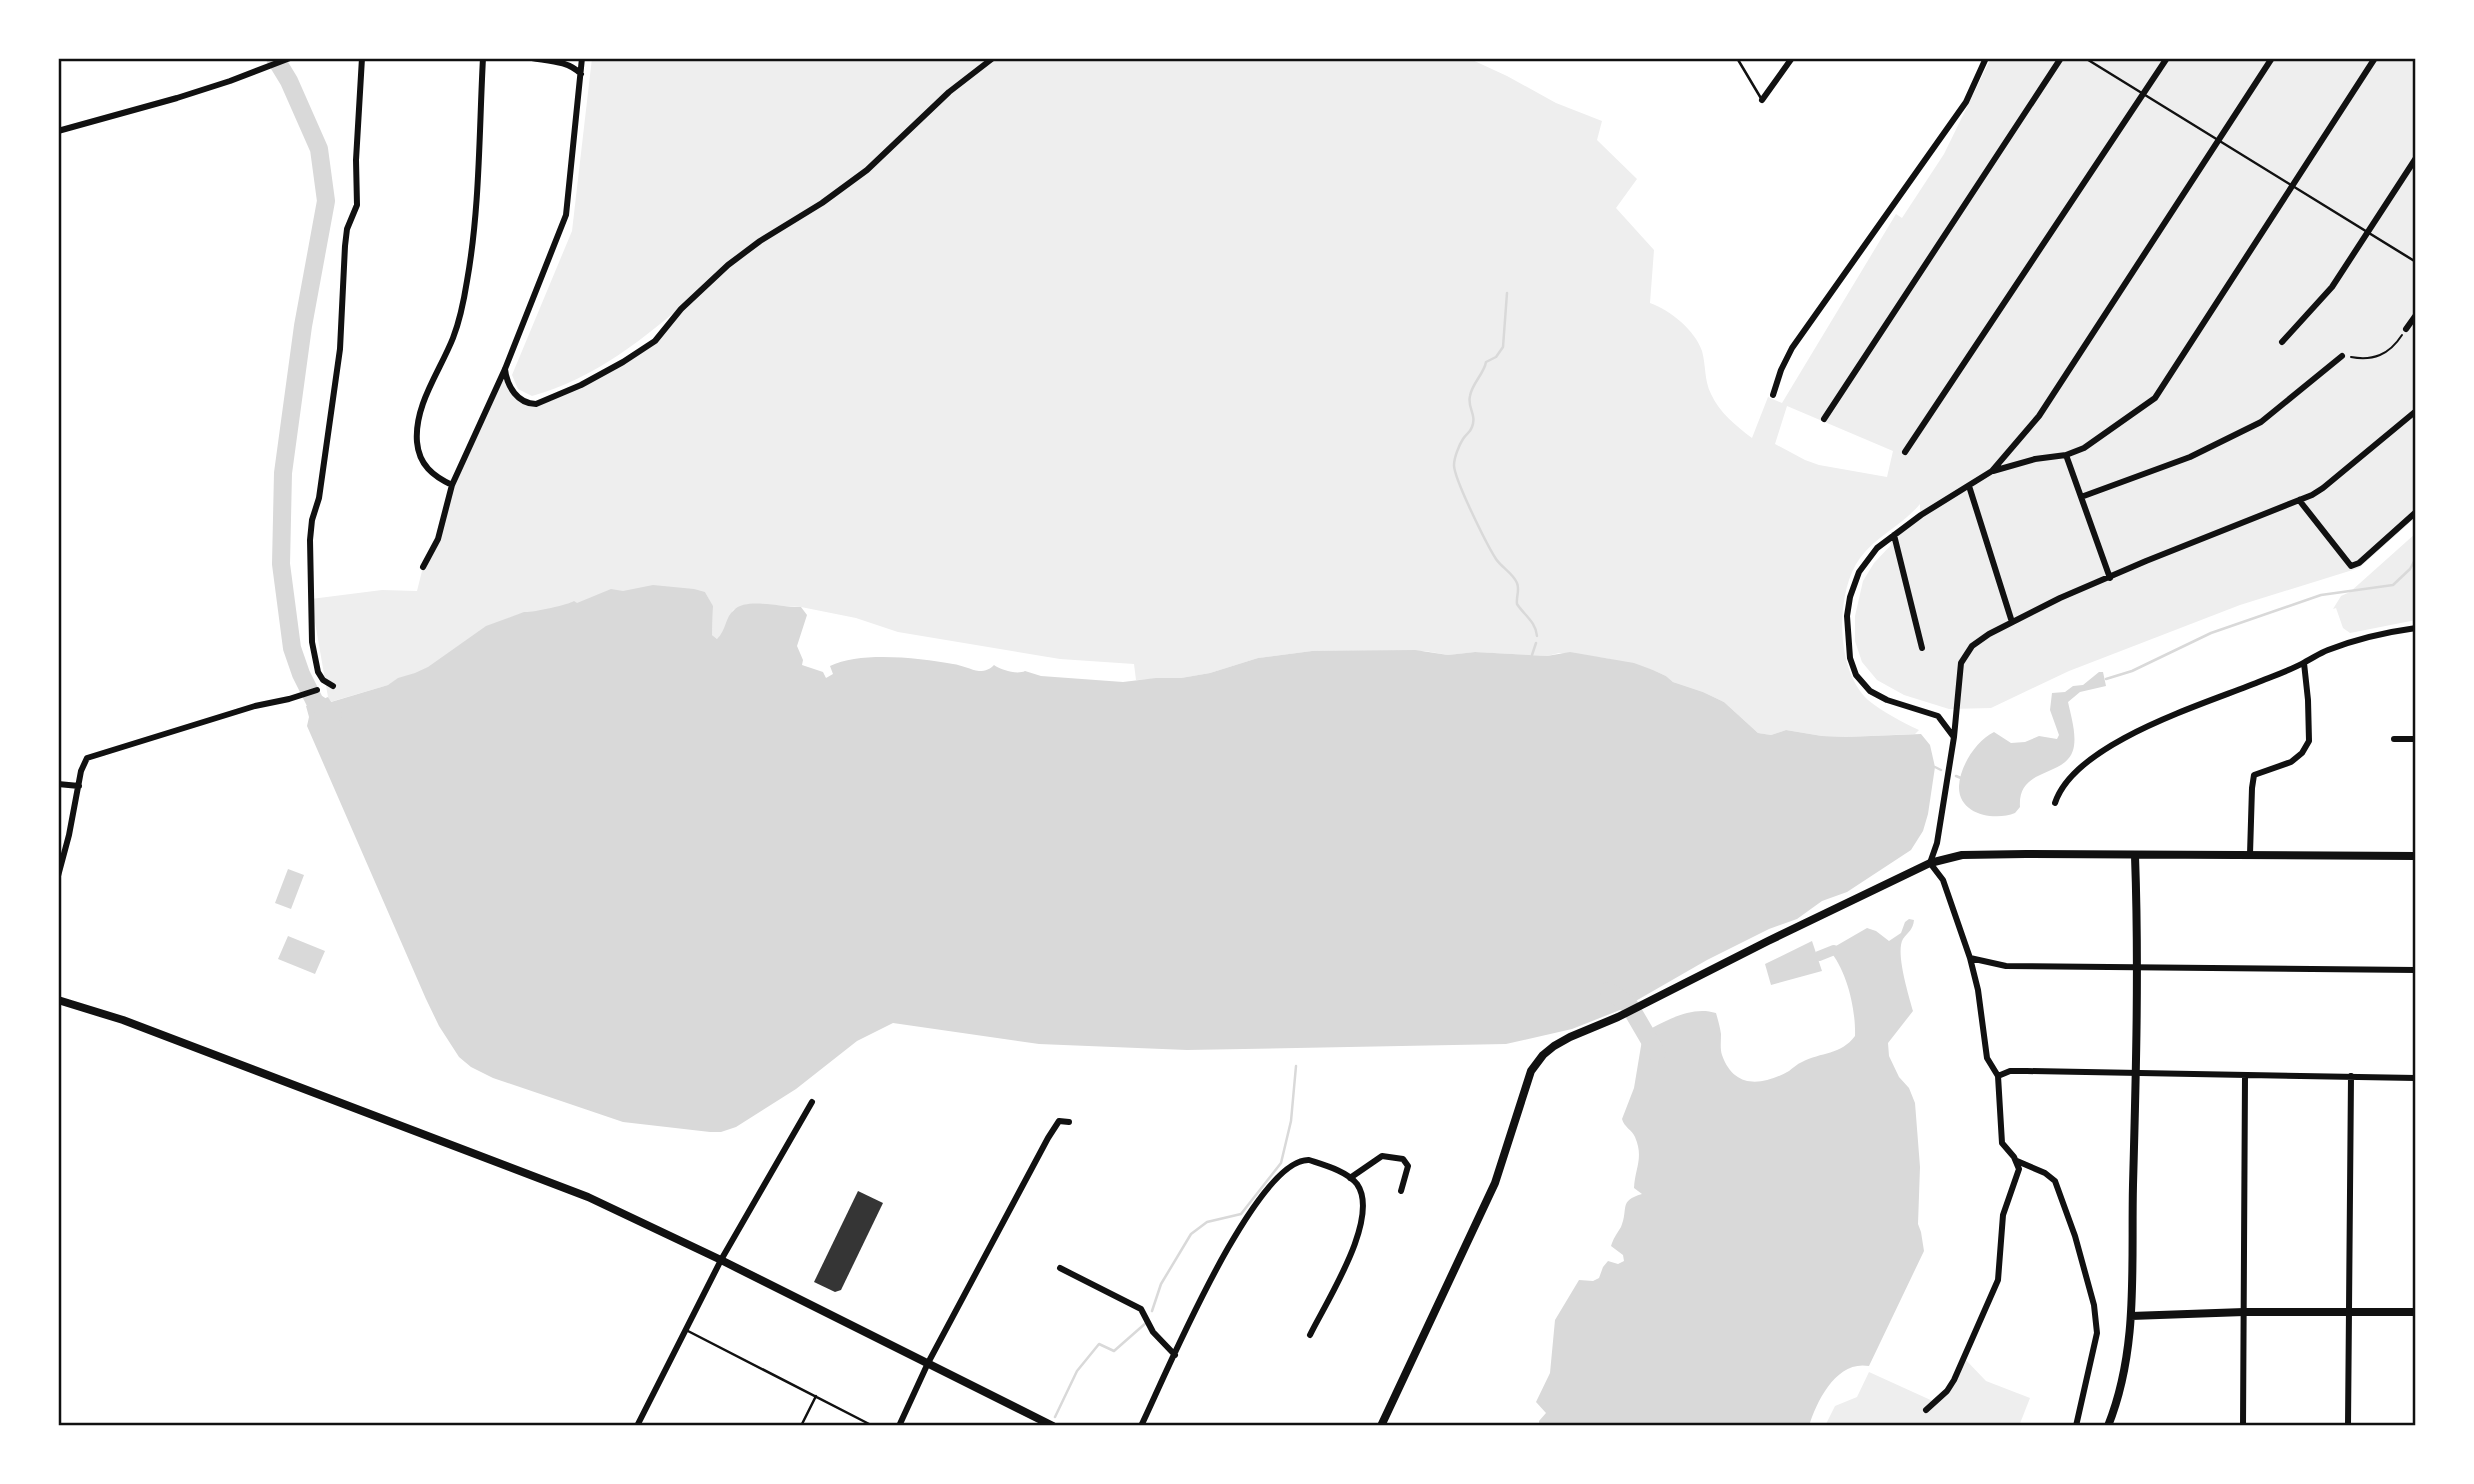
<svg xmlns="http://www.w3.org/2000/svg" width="2474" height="1484" font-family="Cabin,sans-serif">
	<rect width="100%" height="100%" fill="#fff"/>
	<path fill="#eee" fill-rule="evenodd" d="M592,58H1468L1507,76L1556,103L1602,121L1597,140L1637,179L1616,208L1654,250L1650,303C1670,310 1695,330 1702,351C1706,365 1704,380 1711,394C1719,412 1736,426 1752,438L1768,397L1782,403L1896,214L1902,218L1944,154L1991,58H2416V517L2359,568L2240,605L2069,671L1991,708L1949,709L1904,695L1877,680L1862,662L1855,641V616L1863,581L1874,563L1891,545L1888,536L1920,512V504C1903,525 1876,536 1860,558C1835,592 1835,670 1868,700C1883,712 1902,722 1919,730L1915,734L1846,737L1822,736L1786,730L1771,735L1758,733L1724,702L1703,692L1673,682L1666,676L1653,670L1605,658L1559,653L1547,656L1475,652L1448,655L1425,651H1312L1258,658L1210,673L1181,678L1136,680L1134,664L1060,659L898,632L856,618L801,607L748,604L733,610L721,637L717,639L712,635L713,607L705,592L330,702L328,697L311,599L382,590L417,591L423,567L433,546L452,485L505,369L509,384L528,404L562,394L655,341L694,295C647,337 594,379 532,396L518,389L512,375L572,231ZM1787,406L1893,451L1887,477L1819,465L1805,460L1775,444Z
		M2416,533V620L2350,633L2343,628L2336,608L2333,609L2341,596L2350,592Z
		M1963,1357L1986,1381L2030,1398L2019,1426H1825L1835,1406L1857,1397L1869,1372L1935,1402L1954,1380Z"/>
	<path fill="#d9d9d9" d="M653,585L694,589L705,592L713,606L712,635L717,639C726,631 725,617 734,610C747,597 783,608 801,607L807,615L797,646L803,660L802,665L823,672L826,678L833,674L830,666C861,651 919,658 953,664C962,665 971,670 979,671C986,671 990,669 994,665C1001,670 1017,675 1025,671L1041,676L1123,682L1156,678H1181L1210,673L1258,658L1312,651L1415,650L1448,655L1475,652L1547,656L1570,652L1634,663L1653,670L1666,676L1673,682L1703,692L1724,702L1758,733L1771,735L1786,730L1822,736L1846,737L1921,734L1930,745L1935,767L1928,814L1923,831L1911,850L1847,892L1822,901L1797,919L1769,929L1707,960L1620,1010L1572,1029L1506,1044L1187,1050L1039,1044L893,1023L857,1041L796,1089L736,1127L721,1132H710L623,1122L493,1078L471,1067L459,1057L439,1026L426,999L307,726L309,717L306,706L328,697L331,702L388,685L398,678L415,673L428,667L486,626L524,612C530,613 568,605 574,601L577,603L611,589L623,591Z
		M2099,672H2103L2106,686L2080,692L2068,702C2071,716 2076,732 2074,746C2069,779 2017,765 2020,807L2015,813C1995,821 1958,815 1959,786C1960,766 1976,741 1994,732L2011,743L2025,742L2039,736L2057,739L2059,735L2050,710L2052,693L2065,692L2073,686L2083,685Z
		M288,869L304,875L291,909L275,903Z
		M1909,919L1914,920C1913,930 1908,932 1903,939C1895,952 1909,996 1913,1011L1888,1043L1889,1056L1899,1077L1909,1088L1915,1103L1920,1167L1918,1224L1921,1232L1924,1251L1869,1366C1837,1360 1817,1400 1809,1426H1539V1421L1546,1413L1536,1402L1550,1373L1555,1320L1579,1280L1593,1281L1599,1278L1603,1267L1608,1261L1618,1264L1624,1261L1623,1255L1611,1246L1612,1243C1614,1237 1618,1232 1621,1227C1629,1208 1618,1201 1642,1194L1634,1188C1635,1168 1644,1158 1635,1137C1632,1130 1624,1127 1622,1119L1634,1088L1642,1040L1645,1038V1034L1652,1032V1028C1671,1018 1694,1006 1716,1013C1718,1020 1720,1027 1721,1034C1721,1041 1720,1049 1722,1055C1734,1089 1762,1086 1789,1071C1793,1068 1797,1064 1802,1062C1821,1052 1841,1055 1855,1036C1856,1010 1847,970 1829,950L1867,928L1876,931L1889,941L1901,933L1905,922Z
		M288,936L325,951L315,974L278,959Z
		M1812,941L1822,971L1771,985L1765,964Z"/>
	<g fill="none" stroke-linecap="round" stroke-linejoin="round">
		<path stroke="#d9d9d9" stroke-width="2.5" d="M1507,293L1503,347L1496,357L1486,362C1484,374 1472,383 1470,396C1467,408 1477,414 1472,427C1470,433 1466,434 1463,439C1459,445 1454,458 1454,465C1454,479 1487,545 1496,559C1502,568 1513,573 1517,583C1520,590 1516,596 1517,604C1524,615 1536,622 1537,636
			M1532,655L1536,643
			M2106,679L2132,671L2211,633L2321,595L2393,585L2410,569L2416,558
			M1935,767L1941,770
			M1956,776L1961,778
			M1152,1311L1161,1284L1191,1234L1207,1222L1241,1214L1281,1163L1291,1121L1296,1066
			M1055,1417L1077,1371L1099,1344L1114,1351L1147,1322"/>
		<path stroke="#d9d9d9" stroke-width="10" d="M1819,956L1834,950"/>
		<path stroke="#d9d9d9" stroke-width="18" d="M275,58L289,81L319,149L326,201L303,326L283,473L281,564L292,648L301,674L315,702L333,714
			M1609,991L1629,1005L1657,1053"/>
	</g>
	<path fill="#353535" d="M858,1191L883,1203L841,1290L835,1292L814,1282Z"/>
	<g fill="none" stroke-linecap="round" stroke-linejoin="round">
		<path stroke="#111" stroke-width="2" d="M2351,357C2373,361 2389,355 2402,335"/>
		<path stroke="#111" stroke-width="2.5" d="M1737,58L1762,100
			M2085,58L2416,262
			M686,1330L873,1426
			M801,1426L816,1396"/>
		<path stroke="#111" stroke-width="6" d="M532,58C550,61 568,61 581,74
			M1762,100L1792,58
			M58,131L177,98L230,81L290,58
			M2406,329L2416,315
			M2282,342L2332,287L2416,158
			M505,369C507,387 518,404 536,404L581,385L623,362L655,341L681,309L728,265L760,241L822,203L867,170L949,92L993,58
			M1773,395L1781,370L1792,348L1966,102L1986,58
			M1824,419L2061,58
			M1905,452L2167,58
			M2066,455L2110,578
			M1993,471L2035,459L2066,455L2084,448L2155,398L2375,58
			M452,485C433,476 419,465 417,442C414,405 440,371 453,338C460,320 464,300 467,281C480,208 479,132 483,58
			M1969,486L2012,622
			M2081,497L2190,457L2261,422L2342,356
			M2299,500L2351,566L2359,563L2416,512
			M1894,535L1922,648
			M423,567L438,539L452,485L505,369L566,215L582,58
			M333,686L323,680L318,672L312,642L310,540L312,520L319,498L340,349L345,246L347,229L357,205L356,160L362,58
			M1953,736L1938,716L1887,700L1870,691L1856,675L1850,658L1847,616L1850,597L1859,572L1877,548L1921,515L1992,471L2039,416L2272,58
			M2394,739H2416
			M58,784L79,786
			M2055,803C2075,742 2205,704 2261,681C2276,675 2291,670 2305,662C2313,658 2320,653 2328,650C2356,639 2387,632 2416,628
			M2250,854L2252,788L2254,775L2291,762L2302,753L2309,741L2308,700L2304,663
			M58,876L69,835L81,771L87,758L255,706L289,699L317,690
			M1970,958L2006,966L2416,970
			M1998,1076L2010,1071H2027L2416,1078
			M2017,1161L2045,1173L2055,1181L2075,1236L2094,1305L2097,1333L2076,1426
			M1350,1178L1382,1156L1403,1159L1408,1166L1401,1191
			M1060,1268L1141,1309L1153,1332L1175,1355
			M1926,1410L1947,1391L1954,1380L1998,1280L2003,1215L2019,1169L2014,1157L2002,1143L1998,1076L1987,1058L1978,990L1970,958L1943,880L1930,863L1937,843L1954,737L1961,663L1972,646L1989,634L2060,598L2146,561L2312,495L2323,488L2416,411
			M637,1426L721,1260L812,1102
			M899,1426L928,1363L1048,1138L1059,1121L1069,1122
			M1141,1426C1164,1379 1255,1158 1309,1160C1324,1165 1347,1171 1357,1184C1381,1218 1326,1302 1310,1335
			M2243,1426L2245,1076
			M2348,1426L2351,1076"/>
		<path stroke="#111" stroke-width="8" d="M58,1000L123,1020L588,1197L721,1260L1053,1426
			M2131,1316L2244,1312H2416
			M1381,1426L1495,1183L1531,1071L1543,1055L1554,1046L1570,1037L1618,1017L1768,941L1930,863L1962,855L2026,854L2416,856
			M2108,1426C2139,1349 2131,1266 2133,1185C2136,1075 2139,965 2135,856"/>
	</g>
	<rect width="2474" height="1484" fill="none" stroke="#ffffff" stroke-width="119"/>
	<rect x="60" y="60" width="2354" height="1364" fill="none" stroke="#111" stroke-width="2.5"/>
</svg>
